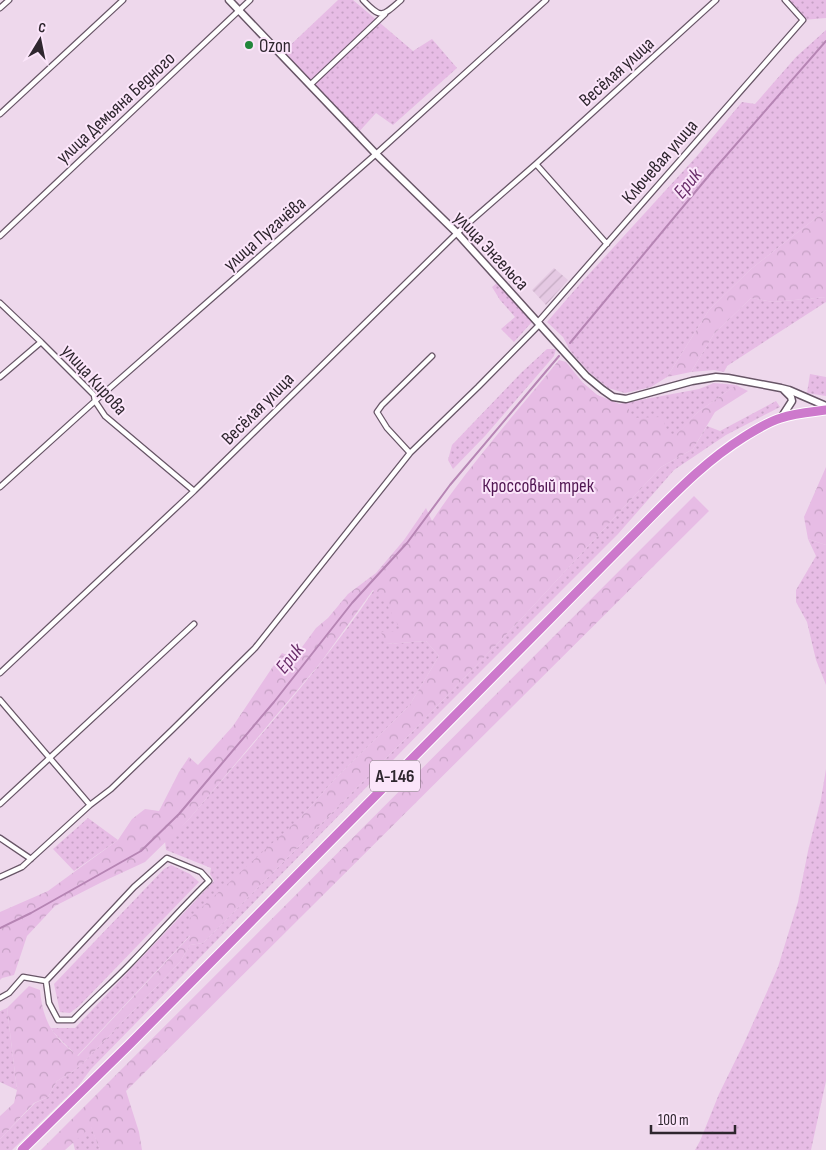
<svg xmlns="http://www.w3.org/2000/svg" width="826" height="1150" font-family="'Sofia Sans Condensed',sans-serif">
	<defs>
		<pattern id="industrial-furrows" width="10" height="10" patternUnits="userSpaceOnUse" patternTransform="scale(1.25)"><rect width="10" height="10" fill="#e5c9e3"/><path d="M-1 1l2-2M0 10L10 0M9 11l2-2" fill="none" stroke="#c5acc3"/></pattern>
		<pattern id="grass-dots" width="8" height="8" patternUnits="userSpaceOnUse" patternTransform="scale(1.25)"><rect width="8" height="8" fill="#e7bce5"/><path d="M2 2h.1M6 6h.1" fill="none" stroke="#c6a1c5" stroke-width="1.8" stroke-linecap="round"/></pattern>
		<pattern id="forest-crowns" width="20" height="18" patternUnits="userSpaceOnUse" patternTransform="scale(1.25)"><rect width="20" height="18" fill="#e7bce5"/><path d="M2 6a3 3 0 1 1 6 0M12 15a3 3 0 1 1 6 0" fill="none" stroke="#c6a1c5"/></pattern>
	</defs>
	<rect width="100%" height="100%" fill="#eed8ec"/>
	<path fill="url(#industrial-furrows)" d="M554,268L568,280L546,305L532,290Z"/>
	<path fill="url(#grass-dots)" d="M338,0H353L413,51L432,39L457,68L393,125L376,113L357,134L281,54Z
		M791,0H826V18L803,20L787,3Z
		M826,30V210L751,269L709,310L667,377L651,387L625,393L608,388L589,372L571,352L563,337L547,322L580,284L697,156L742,102L755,104L796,57Z
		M497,283L532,322L514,342L501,329L515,317L500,300L492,287Z
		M826,297V302L727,366L724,372L714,370L691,372L714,334L751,298L773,302Z
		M547,349H556L554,356L485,436L453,469L448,460L452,445L522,372Z
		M810,374L826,377V396L807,393Z
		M583,383L597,395L619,404L699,389L714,383L736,385L698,412L671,441L482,474Z
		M776,401L780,407L726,435L674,470L618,534L440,712L91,1069L79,1085L12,1150H0V1139L35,1103L48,1097L57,1081L72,1072L84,1062L180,962L190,945L203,943L413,731L522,618L661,467L693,449L707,426L720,431Z
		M808,539L826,545V685L816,660L807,622L796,602V590L816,556Z
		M502,555L386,644L426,641L439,656L409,706L336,778L301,817L77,1056L54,1033L51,1028H75L214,881L210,874L211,868L166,850L165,841L189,819C251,745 320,671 374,590Z
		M826,769V1081L811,1150H695L700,1141L719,1094L745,1041L778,967L798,902L808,851L821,799Z
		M88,818L118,840L74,871L53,849Z
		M171,865L190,874L199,882L79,1006L70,1013L60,1012L54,984L164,869Z
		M7,1008L17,1090L0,1082V1011Z
		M91,1126L100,1150H75L73,1142Z"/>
	<path fill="url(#forest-crowns)" d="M826,210V297L773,302L751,298L714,334L691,372L667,377L709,310L751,269Z
		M559,360L566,362L583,383L597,395L619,404L629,403V418L662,417L671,440L698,412L736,385L748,391L715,412L693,449L661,467L522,618L413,731L203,943L190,945L180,962L84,1062L72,1072L57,1081L48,1097L34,1103L0,1139V1116L14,1103L17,1090L7,1008L29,986L40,990C41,1004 45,1021 54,1033C60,1041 70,1050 78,1056L190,936L189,919L301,817L336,778L409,706L439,656L426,641L386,644L381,632L401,631L381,593L373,590L321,662L189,819L145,862L104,881L55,906L27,936L14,975L2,978L0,980V912L48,891L118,840L132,819L145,809L159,811L179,772L189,757L198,765L233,726L282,653L294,658L316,628L328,618L348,594L376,573L404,540L426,508L432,521C470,464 516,413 559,360Z
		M826,467V545L808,539L804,517Z
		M694,496L709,511L126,1091L139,1132L142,1150H100L91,1127L65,1150H41Z"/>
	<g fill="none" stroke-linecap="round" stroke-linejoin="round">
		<path stroke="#b685b4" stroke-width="2" d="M570,343L711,173L826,41
			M0,928L31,913L141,851L179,814L274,702L352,603L407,543L450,485L559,356"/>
		<defs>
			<path id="street" d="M363,0C381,19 382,17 401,0
				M0,8L9,0
				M310,85L385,14
				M0,114L123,0
				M536,164L607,244
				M0,236L250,0
				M0,303L41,342L94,395L95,401L105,416L194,491
				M538,322L803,20L785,0
				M0,377L41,342
				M410,453L387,428L377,412L382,405L432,356
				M0,487L95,401L376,154L546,0
				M0,673L194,491L457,233L536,164L716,0
				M0,700L90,805L22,867L0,877
				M0,804L194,624
				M90,805L111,789L173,729L255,648L410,453L478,387L540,324
				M0,838L31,859
				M167,858L201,872L209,881C182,907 157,936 131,963C113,982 92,1000 73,1020H58L49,1003L46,981L134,887Z
				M0,998L9,993L23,977L46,981"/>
			<path id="secondary" d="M229,0L376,154L457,233L586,376L603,390L613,397L626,399L692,381L716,377L728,378L781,388L789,390L826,406
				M781,418L792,401L791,397L784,390"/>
			<path id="highway" d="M22,1150L130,1044L654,514C683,485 709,459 744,437C755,430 768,422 781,418C795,413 811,412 826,410"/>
		</defs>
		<use href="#street" stroke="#675566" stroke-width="7"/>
		<use href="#secondary" stroke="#675566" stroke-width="9"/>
		<use href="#highway" stroke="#fff" stroke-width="11"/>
		<use href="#street" stroke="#fff" stroke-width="4.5"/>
		<use href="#secondary" stroke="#fff" stroke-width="6"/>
		<use href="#highway" stroke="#cd79cc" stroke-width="9"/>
	</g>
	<circle fill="#22863b" stroke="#fbe5fa" stroke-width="2" cx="249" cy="45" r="5"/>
	<g text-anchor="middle" stroke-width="4" stroke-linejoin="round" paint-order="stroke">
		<rect fill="#fbe5fa" stroke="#6c5f6b" stroke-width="1" x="370" y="760.5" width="50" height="31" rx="4"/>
		<g font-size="18" font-weight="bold" fill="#2e262e">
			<text x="395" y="782">А-146</text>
		</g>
		<g font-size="19" fill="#2e262e" stroke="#fbe5fa" text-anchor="start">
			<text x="259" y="52">Ozon</text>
		</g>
		<g font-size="19" fill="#2e262e" stroke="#fbe5fa">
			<text transform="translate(616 71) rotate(-42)" y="7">Весёлая улица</text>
			<text transform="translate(115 107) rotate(-43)" y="7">улица Демьяна Бедного</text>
			<text transform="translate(659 161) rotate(-49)" y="7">Ключевая улица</text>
			<text transform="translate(264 233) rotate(-41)" y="7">улица Пугачёва</text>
			<text transform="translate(492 250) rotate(47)" y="7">улица Энгельса</text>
			<text transform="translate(95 379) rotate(48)" y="7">улица Кирова</text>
			<text transform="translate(257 408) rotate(-45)" y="7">Весёлая улица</text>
		</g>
		<g font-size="19" fill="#511652" stroke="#fbe5fa">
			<text x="538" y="492">Кроссовый трек</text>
		</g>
		<g font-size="20" font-style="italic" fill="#6a2e6a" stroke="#fbe5fa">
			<text transform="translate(687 183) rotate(-50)" y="7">Ерик</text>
			<text transform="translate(289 658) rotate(-51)" y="7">Ерик</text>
		</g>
	</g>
	<g transform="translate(40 40) rotate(10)" stroke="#fbe5fa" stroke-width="4" paint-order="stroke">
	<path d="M0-4L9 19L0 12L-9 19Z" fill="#2e262e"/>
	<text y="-8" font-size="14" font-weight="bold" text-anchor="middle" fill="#2e262e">С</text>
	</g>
	<path d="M651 1125v8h84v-8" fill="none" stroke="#2e262e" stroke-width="2.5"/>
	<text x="658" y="1125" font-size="15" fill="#2e262e" stroke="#fbe5fa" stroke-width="4" paint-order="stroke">100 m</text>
</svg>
